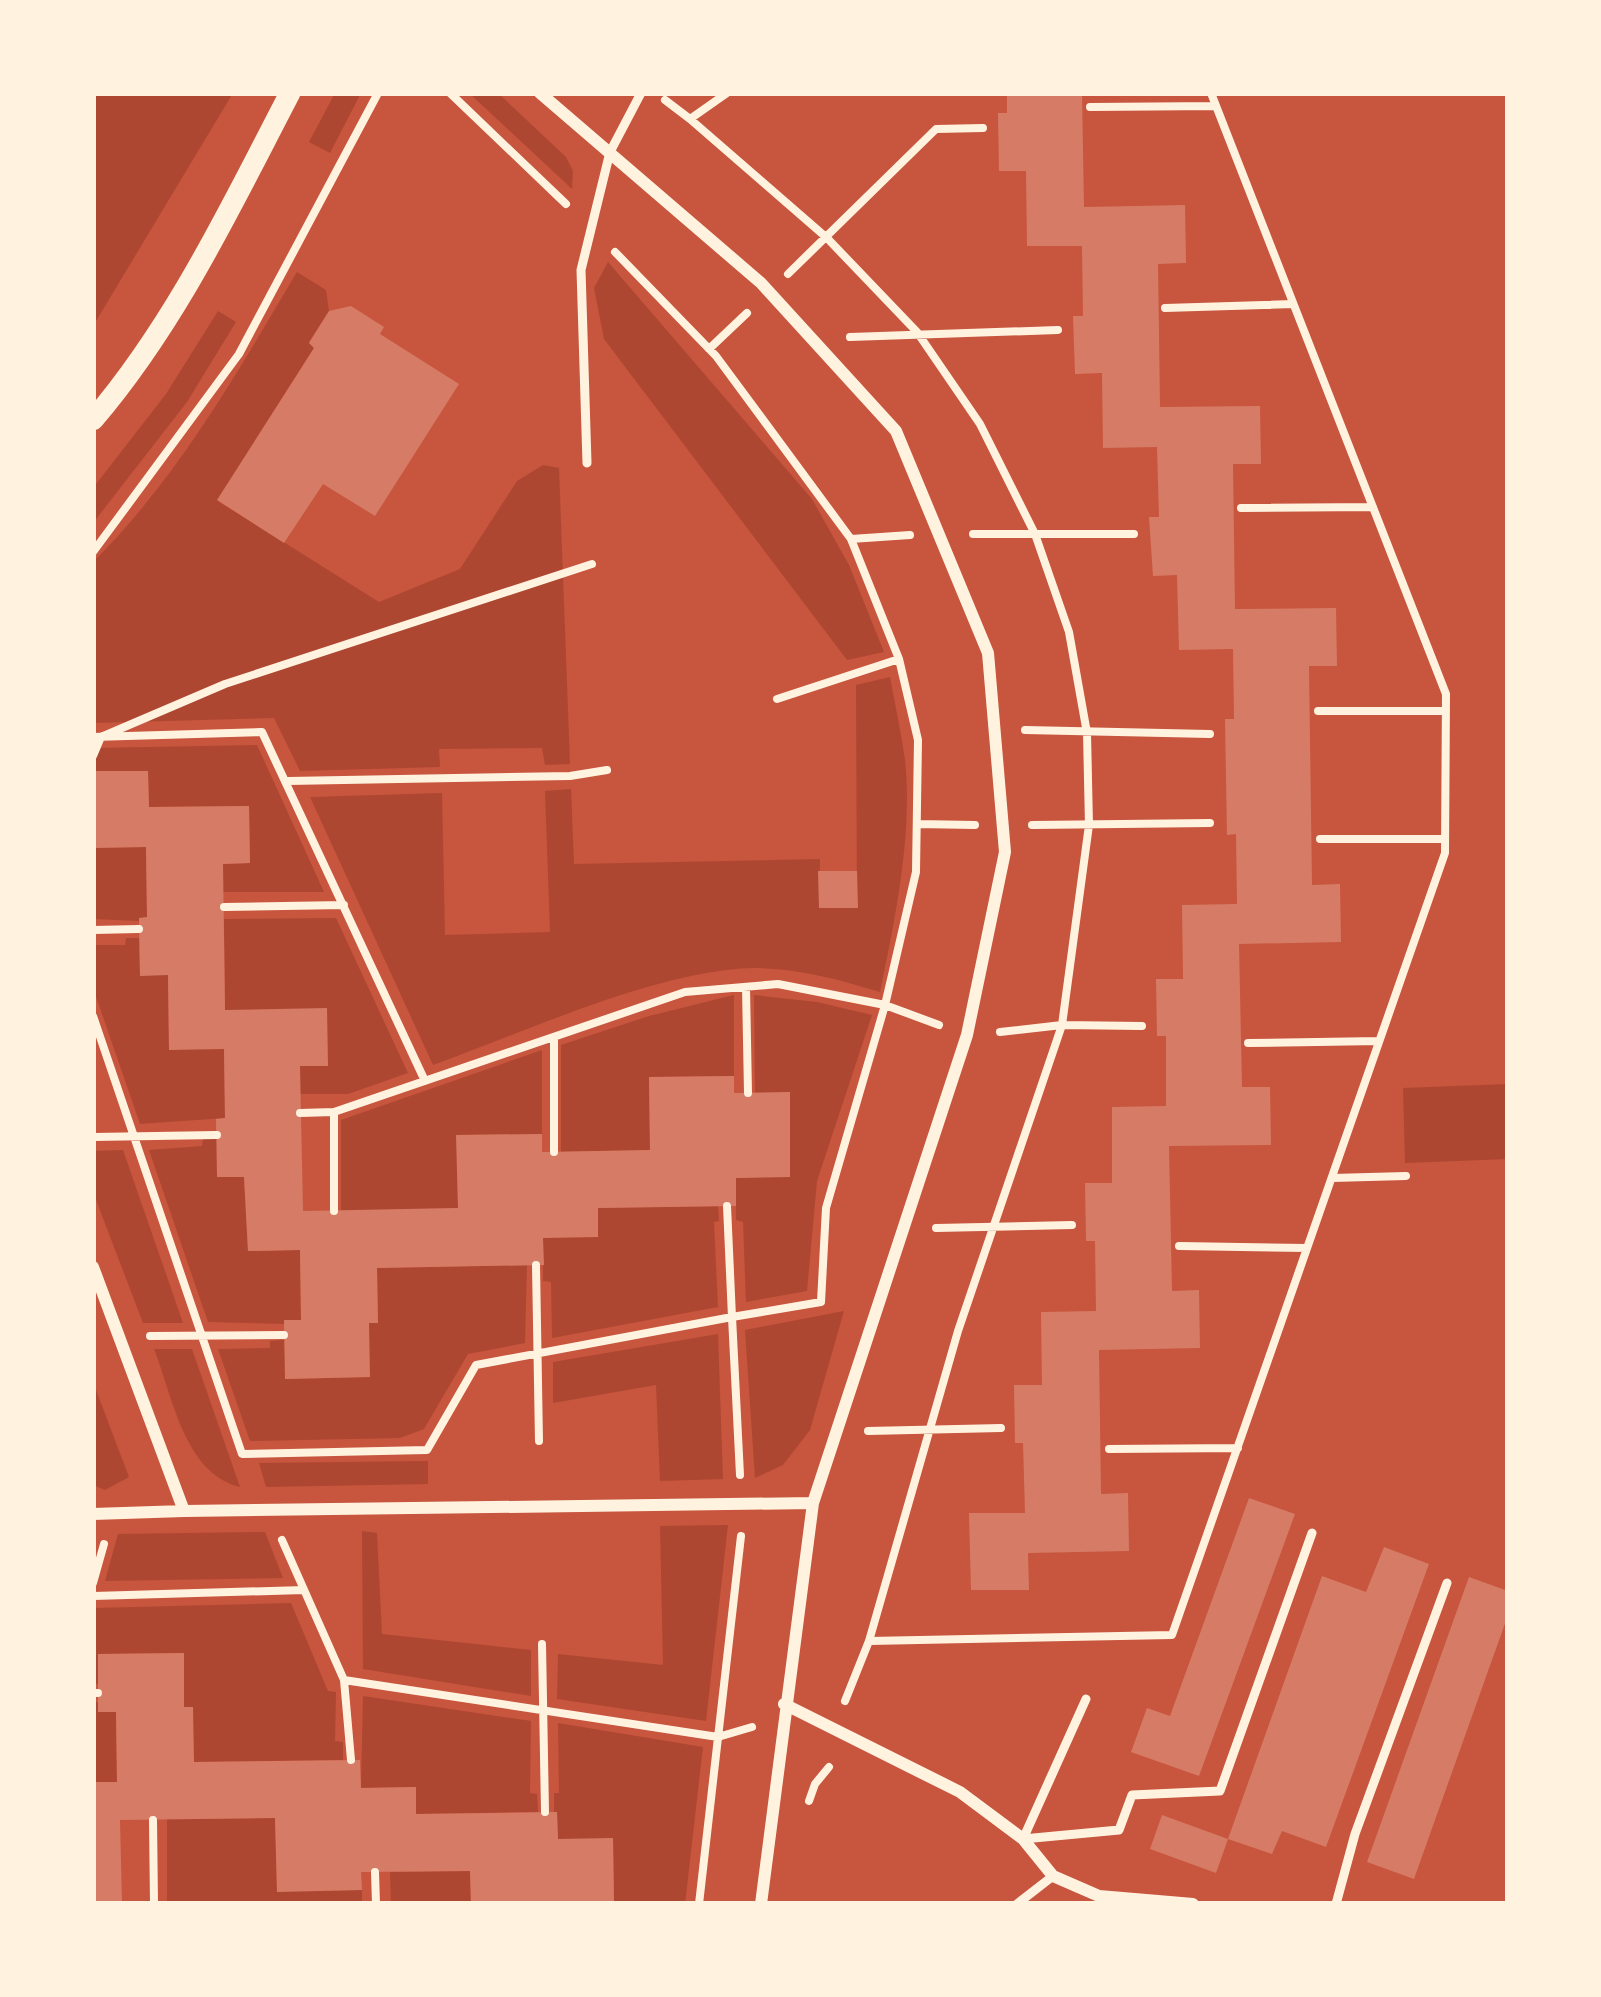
<svg xmlns="http://www.w3.org/2000/svg" width="1601" height="1997" font-family="'PT Sans Narrow',sans-serif">
	<rect width="100%" height="100%" fill="#c8553d"/>
	<path fill="#ae4732" d="M93,93H233L93,326Z
		M335,93H361L330,153L309,142Z
		M469,93H498L566,157L573,171L572,189Z
		M608,262L812,499L849,565L884,652L847,660L604,339L594,288Z
		M297,272L326,290L329,311L309,342L314,348L218,501L379,602L460,569L517,481L543,465L559,468L570,764L545,765L542,748L439,749L440,767L300,771L274,718L93,723V562C177,479 237,373 297,272Z
		M218,311L236,322L187,402L93,523V488L166,394Z
		M890,677C895,704 901,732 905,760C913,833 895,920 880,992C838,979 797,968 753,968C658,970 525,1032 433,1065L310,797L442,793L445,935L550,932L545,791L571,789L574,864L820,859L819,908H857L856,685Z
		M257,745L324,892H223V864L250,863L249,806L149,807L148,771H93V748Z
		M146,847L147,917L139,921L93,919V848Z
		M336,918L408,1073L348,1094H300V1066H327V1009L225,1010L224,919Z
		M126,938H139L140,975H168L169,1049H224L225,1118L140,1124L93,988V945H125Z
		M734,995V1076L649,1077L650,1150L561,1152V1045L649,1016Z
		M754,995L817,1002L872,1015L817,1181L807,1291L746,1302L743,1222L736,1220V1178L790,1176V1093H755Z
		M542,1050V1134L457,1135L458,1208L341,1211V1120Z
		M1507,1084L1508,1159L1405,1163L1403,1088Z
		M203,1139H217L244,1177L248,1251L300,1250L301,1320H284V1324L208,1322L149,1150L202,1146Z
		M123,1150L183,1323H143L93,1192V1151Z
		M718,1206L719,1221L714,1222L718,1307L552,1338L551,1282L543,1281V1238L598,1208Z
		M527,1265L525,1343L468,1354L424,1429L400,1438L250,1441L218,1349L270,1348V1341L284,1340L286,1379L369,1377V1323L378,1322L377,1268Z
		M844,1311L810,1430L783,1465L755,1478L745,1330Z
		M718,1334L723,1479L660,1481L656,1385L553,1403V1362Z
		M154,1349H192L240,1487C184,1473 173,1397 154,1349Z
		M93,1382L129,1477L105,1490L93,1485Z
		M428,1461V1484L266,1487L259,1463Z
		M728,1525L706,1721L557,1699L558,1654L663,1665L660,1526Z
		M362,1531L377,1533L382,1634L531,1650V1696L363,1669Z
		M265,1532L283,1578L105,1581L118,1534Z
		M291,1603L328,1691L336,1692L335,1741L343,1742V1760L194,1762L184,1707V1653L99,1654L98,1684H93V1608Z
		M363,1696L531,1721L530,1793L537,1794L538,1812L416,1814L415,1787L361,1788Z
		M93,1700L116,1712L117,1782H93Z
		M558,1723L703,1747L685,1904H614L613,1839H558L557,1812H554V1793H559Z
		M275,1818L277,1891L362,1890V1904H167V1819Z
		M470,1871L471,1904H391L390,1872Z"/>
	<path fill="#d67c66" d="M1007,93H1082L1084,207L1185,205L1186,263L1158,264L1160,407L1260,406L1261,464H1233L1235,609L1336,608L1337,666H1309L1312,885L1340,884L1341,942L1239,944L1242,1087H1270L1271,1145L1169,1146L1172,1291L1199,1290L1200,1348L1099,1350L1101,1494L1128,1493L1129,1551L1028,1553L1029,1590H971L969,1513H1025L1023,1443H1015L1014,1385H1042L1041,1312L1096,1311L1095,1241H1086L1085,1183H1112V1107L1166,1106V1036H1157L1156,979H1183L1182,905L1237,904L1236,834L1227,835L1225,719H1234L1233,649L1179,650L1177,575L1153,576L1149,517H1159L1157,447L1103,448L1102,373L1075,374L1073,316H1083L1082,246H1027L1026,171H999L998,113H1007Z
		M351,306L384,327L380,334L459,384L375,516L323,484L284,543L217,500L314,348L309,343L329,311Z
		M93,771H148L149,807L249,806L250,863L223,864L225,1010L327,1008L328,1066H300L303,1211L458,1208L456,1135L542,1134V1152L650,1150L649,1077L734,1076V1093L790,1092V1177L736,1178V1206L598,1208V1237L543,1238L544,1265L377,1268L378,1323H369L370,1377L285,1379L284,1320H301L300,1250L248,1251L244,1177H217L216,1119L225,1118L224,1049L169,1050L168,975L140,976L139,918L147,917L146,847L93,848Z
		M818,871H857L858,908H819Z
		M1249,1498L1295,1514L1199,1776L1131,1752L1147,1708L1170,1716Z
		M1384,1547L1429,1564L1326,1847L1282,1831L1272,1854L1228,1839L1216,1873L1150,1849L1162,1815L1228,1839L1322,1576L1366,1592Z
		M1469,1577L1508,1591V1615L1414,1879L1367,1862Z
		M184,1653V1707H193L194,1762L360,1760L361,1788L416,1787V1814L557,1812L558,1839L613,1838L614,1904H471L470,1871L361,1872L362,1890L277,1892L275,1818L120,1820L122,1904H93V1782H117L116,1712H98V1654Z"/>
	<g fill="none" stroke-linecap="round" stroke-linejoin="round">
		<path stroke="#fff3e0" stroke-width="8" d="M450,93L566,204
			M665,100L690,119L727,93
			M1090,107L1216,106
			M690,119L827,238L917,332L980,424L1035,534L1069,632L1087,733L1089,825L1062,1025L958,1331L869,1641L845,1701
			M615,252L716,356L851,539L899,659L918,740L916,872L885,1005L826,1208L821,1302L732,1317L740,1475
			M788,274L936,129L983,128
			M1165,308L1293,304
			M850,337L1058,330
			M709,349L747,313
			M1241,508L1373,507
			M973,534H1134
			M851,539L910,535
			M93,552L239,354L378,93
			M777,699L899,659
			M1318,711H1445
			M1025,730L1210,734
			M93,737L262,732L425,1081
			M93,756L101,737L225,684L592,564
			M288,781L570,776L607,770
			M917,824L975,825
			M1032,825L1210,823
			M1320,839H1444
			M224,907L344,905
			M93,930L139,929
			M746,987L748,1093
			M93,1016L242,1454L427,1450L476,1365L732,1317L727,1206
			M1000,1032L1062,1025L1142,1026
			M554,1037V1152
			M1248,1043L1379,1041
			M334,1112V1211
			M300,1113L334,1112L685,992L778,984L885,1005L939,1025
			M93,1137L217,1135
			M1332,1178L1406,1176
			M936,1228L1072,1225
			M1179,1246L1307,1248
			M536,1265L539,1441
			M150,1336L284,1335
			M868,1431L1001,1428
			M1109,1449L1238,1448
			M282,1540L344,1680L718,1737L752,1727
			M93,1583L104,1544
			M93,1596L304,1590
			M869,1641L1172,1635L1445,853L1446,694L1211,93
			M542,1644L545,1812
			M344,1680L351,1760
			M93,1693H98
			M809,1801L815,1784L829,1767
			M153,1820L154,1904
			M375,1872L376,1904
			M699,1904L741,1536"/>
		<path stroke="#fff3e0" stroke-width="9" d="M587,463L581,270L610,152L641,93
			M1086,1699L1023,1839L1119,1830L1132,1795L1220,1791L1312,1533
			M1017,1904L1053,1876
			M1336,1904L1355,1834L1447,1583"/>
		<path stroke="#fff3e0" stroke-width="12" d="M540,93L761,283L896,431L988,653L1005,852L967,1035L813,1503L761,1904
			M93,1267L184,1511L813,1503
			M93,1514L184,1511
			M784,1704L960,1792L1023,1839L1053,1876L1099,1896L1193,1904"/>
		<path stroke="#fff3e0" stroke-width="21" d="M93,420C176,323 231,206 290,93"/>
	</g>
	<rect width="1601" height="1997" fill="none" stroke="#fff3e0" stroke-width="192"/>
</svg>
